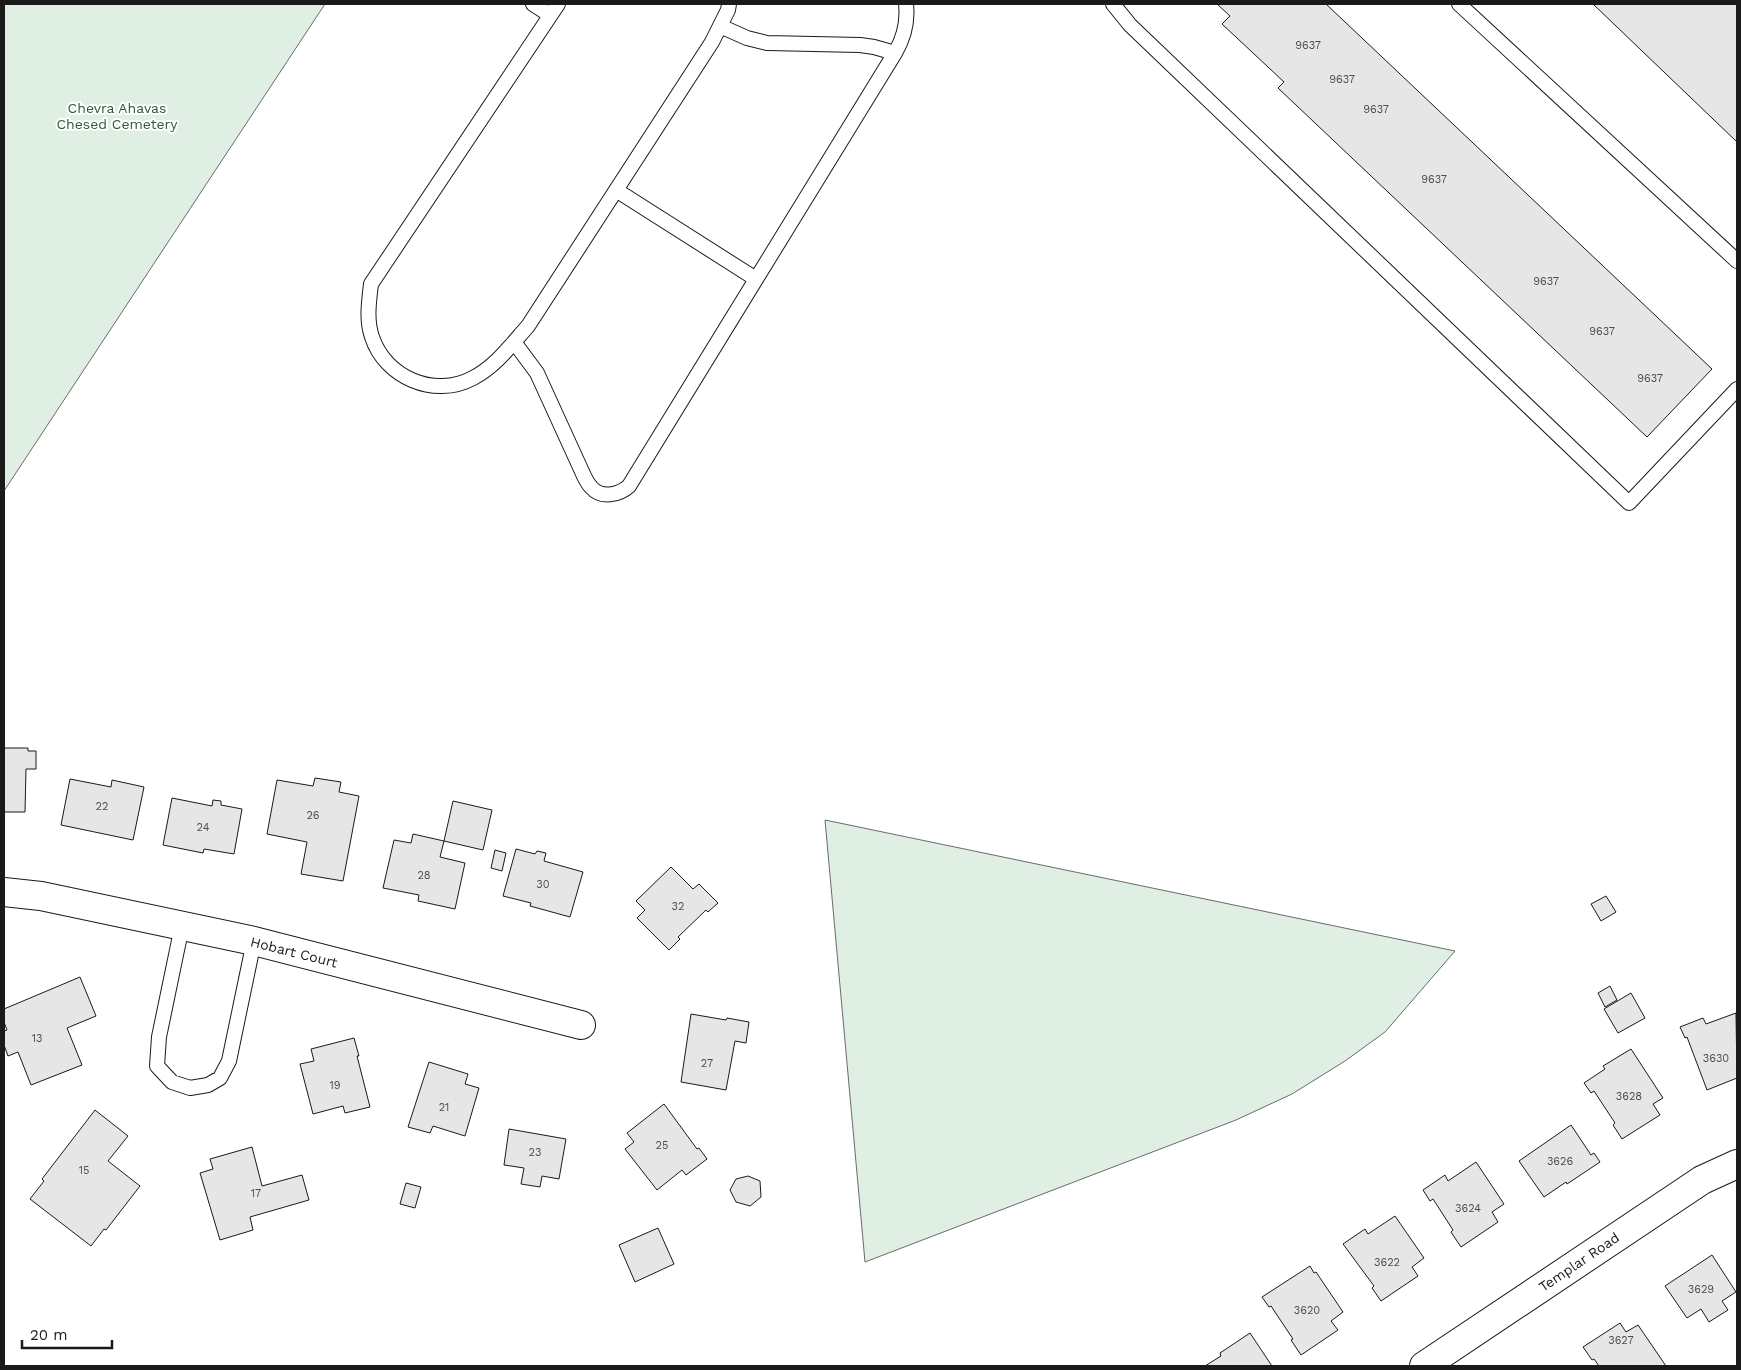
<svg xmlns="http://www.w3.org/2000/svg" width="1741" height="1370" font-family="'Work Sans',sans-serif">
	<rect width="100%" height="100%" fill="#fff"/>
	<path fill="#e0efe3" stroke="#6a6a6a" d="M4,4H325L4,491Z
		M825,820L1455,951L1385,1032L1345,1061L1292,1094L1236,1120L865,1262Z"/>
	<path fill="#e6e6e6" stroke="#1a1a1a" d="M1217,4H1326L1712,369L1647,437L1278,88L1284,82L1222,24L1230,16Z
		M1593,4H1737V142Z
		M4,748H28V751H36V769H26L25,812H4Z
		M315,778L341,782L339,792L359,796L343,881L301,874L307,842L267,834L277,780L313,786Z
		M70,779L111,787L112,780L144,787L133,840L61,825Z
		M172,798L212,806L213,800L221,801V805L242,809L234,854L204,849L203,853L163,845Z
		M453,801L492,810L483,850L444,841Z
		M413,834L444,841L440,857L465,863L455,909L418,901L419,895L383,888L394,840L411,843Z
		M516,849L535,854L537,851L546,853L544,861L583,872L570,917L530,906L531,903L503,896Z
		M495,850L506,853L502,871L491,868Z
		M671,867L693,889L699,884L718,903L708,912L706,910L678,937L680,939L669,950L637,918L645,910L636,901Z
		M1606,896L1616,912L1601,921L1591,904Z
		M80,977L96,1016L67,1028L82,1065L31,1085L18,1052L8,1056L4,1045V1031L7,1030L4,1022V1009Z
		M1610,986L1617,1000L1605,1007L1598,993Z
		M1631,993L1645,1018L1618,1033L1604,1009Z
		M1736,1013L1737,1078L1707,1090L1687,1037L1685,1038L1680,1027L1703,1018L1706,1024Z
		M691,1014L726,1020L727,1018L749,1022L746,1043L735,1041L726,1090L681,1082Z
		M354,1038L359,1056H357L370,1107L345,1113L343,1106L313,1114L300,1064L314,1061L311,1049Z
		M1631,1049L1663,1098L1653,1104L1660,1115L1622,1139L1613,1125L1615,1123L1594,1091L1591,1093L1584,1083L1605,1069L1603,1066Z
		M429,1062L468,1074L465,1084L479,1088L465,1136L433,1126L430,1133L408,1127Z
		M664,1104L697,1149L699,1148L707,1159L686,1175L682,1170L657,1190L625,1149L634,1142L627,1133Z
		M95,1110L128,1136L108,1161L140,1186L106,1230L104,1229L91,1246L30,1199L44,1181L42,1179Z
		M1571,1125L1591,1155L1594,1153L1600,1162L1567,1184L1566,1182L1544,1197L1519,1161Z
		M509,1129L566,1139L559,1179L542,1176L540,1187L521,1184L524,1168L504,1165Z
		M252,1147L262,1186L302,1175L309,1200L250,1217L253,1230L220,1240L200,1173L213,1169L210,1159Z
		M1476,1162L1504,1204L1492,1212L1498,1222L1461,1247L1451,1232L1453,1230L1433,1199L1430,1201L1423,1190L1445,1175L1448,1181Z
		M748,1176L760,1181L761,1197L750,1206L736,1202L730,1190L736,1179Z
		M406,1183L421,1187L415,1208L400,1204Z
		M1395,1216L1424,1258L1412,1267L1418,1276L1381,1301L1372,1288L1374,1286L1343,1244L1365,1229L1368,1234Z
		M658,1228L674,1264L635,1282L619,1245Z
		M1712,1255L1736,1292L1722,1301L1728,1310L1709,1322L1701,1309L1687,1318L1665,1286Z
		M1310,1266L1314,1273L1316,1272L1343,1312L1331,1321L1338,1330L1301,1355L1291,1340L1293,1339L1271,1306L1269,1307L1262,1297Z
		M1620,1323L1626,1332L1638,1325L1666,1366H1599L1594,1359L1592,1360L1583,1347Z
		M1250,1333L1272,1366H1205L1221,1356L1220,1353Z"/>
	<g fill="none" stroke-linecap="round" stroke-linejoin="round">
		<defs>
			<path id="service" d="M533,4L550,15
				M558,4L371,284C369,301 366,320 372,337C385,377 434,399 473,378C496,366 511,345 528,326L712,42L728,10L729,4
				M1113,4L1130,25L1629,503L1737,389
				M1459,4L1737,261
				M720,26L747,38L767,43L860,45L874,47L895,53
				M616,190L756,279
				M514,342L537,373L584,476C586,480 588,484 591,487C601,499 619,495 629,486L895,53C904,38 908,22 906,4
				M182,926L159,1037L157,1066L172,1082L190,1088L208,1085L220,1078L229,1061L254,941"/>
			<path id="minor" d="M4,892L41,896L254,941L581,1025
				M1424,1366L1702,1180L1737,1164"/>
		</defs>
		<use href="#service" stroke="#1a1a1a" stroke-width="16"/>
		<use href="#minor" stroke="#1a1a1a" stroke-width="30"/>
		<use href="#service" stroke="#fff" stroke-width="14"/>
		<use href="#minor" stroke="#fff" stroke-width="28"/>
	</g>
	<g text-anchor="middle" stroke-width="4" stroke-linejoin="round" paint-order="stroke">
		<g font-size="11" fill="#4d4d4d">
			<text x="1308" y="49">9637</text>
			<text x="1342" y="83">9637</text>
			<text x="1376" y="113">9637</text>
			<text x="1434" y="183">9637</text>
			<text x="1546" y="285">9637</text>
			<text x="1602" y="335">9637</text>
			<text x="1650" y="382">9637</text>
			<text x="102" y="810">22</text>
			<text x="313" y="819">26</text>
			<text x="203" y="831">24</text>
			<text x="424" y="879">28</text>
			<text x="543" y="888">30</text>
			<text x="678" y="910">32</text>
			<text x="37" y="1042">13</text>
			<text x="1716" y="1062">3630</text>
			<text x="707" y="1067">27</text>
			<text x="335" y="1089">19</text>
			<text x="1629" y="1100">3628</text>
			<text x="444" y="1111">21</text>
			<text x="662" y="1149">25</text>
			<text x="535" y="1156">23</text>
			<text x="1560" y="1165">3626</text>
			<text x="84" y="1174">15</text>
			<text x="256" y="1197">17</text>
			<text x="1468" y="1212">3624</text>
			<text x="1387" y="1266">3622</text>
			<text x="1701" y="1293">3629</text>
			<text x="1307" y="1314">3620</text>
			<text x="1621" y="1344">3627</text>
		</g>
		<g font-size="14" fill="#2b5a34" stroke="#fff">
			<text x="117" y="113">Chevra Ahavas<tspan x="117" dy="16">Chesed Cemetery</tspan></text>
		</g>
		<g font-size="14" fill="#1a1a1a" stroke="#fff">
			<text transform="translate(294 952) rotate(14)" y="5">Hobart Court</text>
			<text transform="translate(1579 1262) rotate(-34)" y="5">Templar Road</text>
		</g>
	</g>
	<rect width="1741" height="1370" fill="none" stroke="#1a1a1a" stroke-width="10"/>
	<path d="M22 1340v8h90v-8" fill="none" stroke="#1a1a1a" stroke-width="2.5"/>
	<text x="30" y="1340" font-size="15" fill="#1a1a1a" stroke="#ffffff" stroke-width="4" paint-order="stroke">20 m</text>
</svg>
